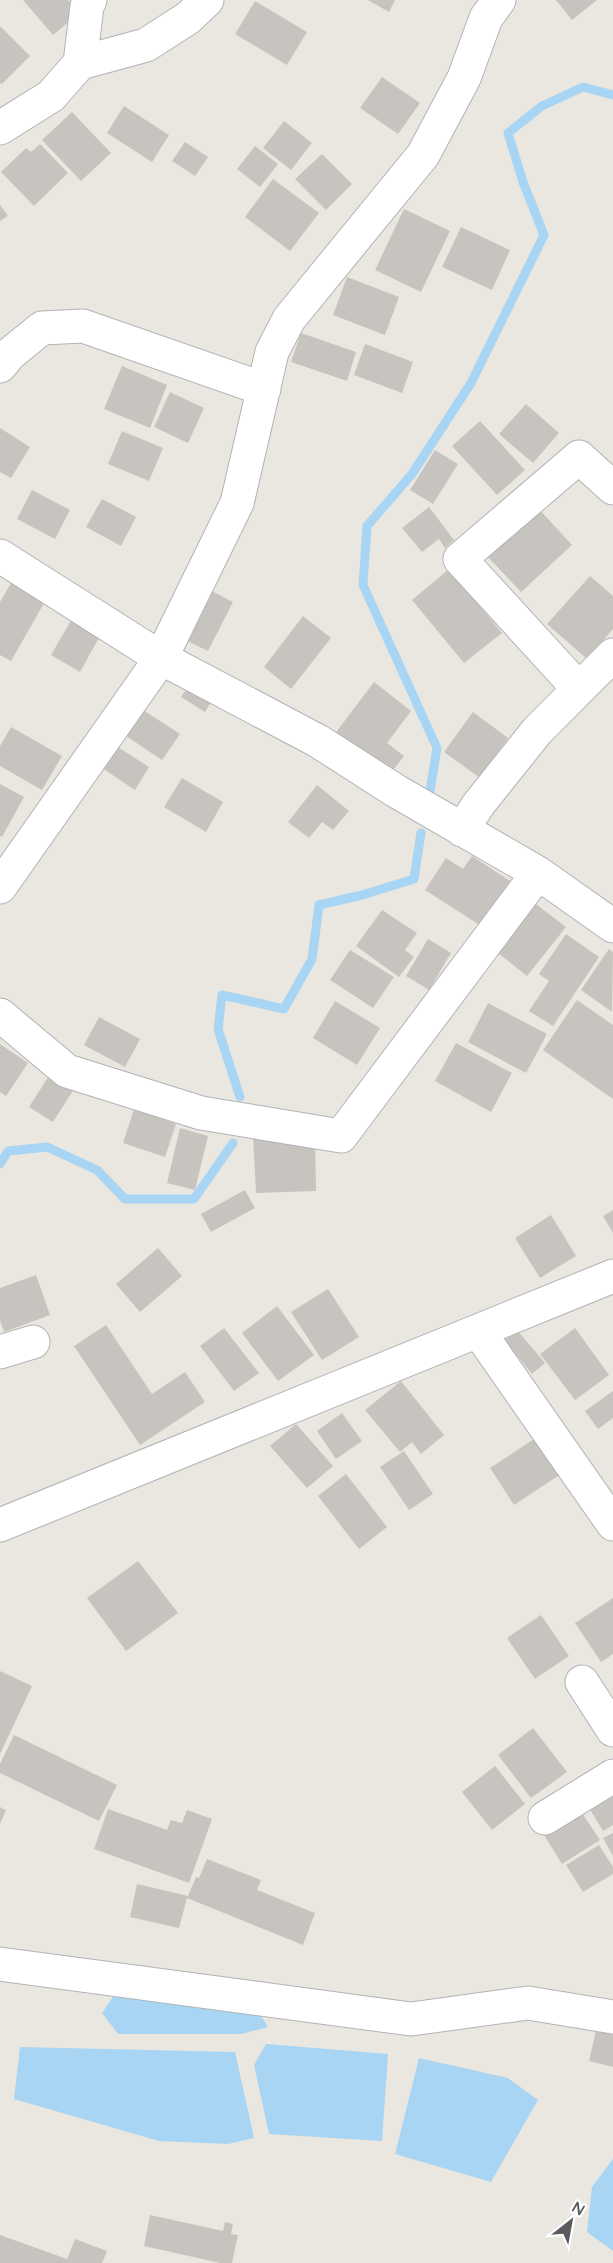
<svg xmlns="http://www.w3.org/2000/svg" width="613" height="2263" font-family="Quicksand,sans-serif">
	<rect width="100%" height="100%" fill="#eae7e0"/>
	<path fill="#a7d5f3" d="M119,1988L255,2006L268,2027L241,2034H118L102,2013Z
		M266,2044L388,2054L382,2141L269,2134L254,2065Z
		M20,2047L235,2052L254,2138L228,2144L159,2141L14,2099Z
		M419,2058L508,2078L538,2100L491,2182L395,2154Z
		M613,2159V2251L587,2232L592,2187Z"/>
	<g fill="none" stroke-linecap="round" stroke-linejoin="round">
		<path stroke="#a7d5f3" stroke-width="9" d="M430,791L437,748L363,585L367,526L412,474L471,383L544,235L523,182L508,133L542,106L583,87L613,95
			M240,1097L218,1029L222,995L284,1009L312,959L319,905L362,895L414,879L421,833
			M0,1164L8,1151L47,1147L97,1170L125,1199H194L233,1143"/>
	</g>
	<path fill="#c7c4bf" d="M23,0H68L79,13L53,35Z
		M368,0H395L389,12Z
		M556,0H597L572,20Z
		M255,1L307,32L287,65L235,34Z
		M0,26L30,56L2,84L0,83Z
		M382,77L420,103L398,134L360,108Z
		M124,106L169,135L152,162L107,133Z
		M72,112L111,153L81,181L42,140Z
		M284,121L312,143L291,170L263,148Z
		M185,142L208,157L195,176L172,161Z
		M40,144L68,173L34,206L1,172L26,148L31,152Z
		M255,146L278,164L260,187L237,169Z
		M322,154L352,184L326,210L295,179Z
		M273,179L319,213L290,251L245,217Z
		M0,205L8,216L0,221Z
		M404,209L450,231L421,292L375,270Z
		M461,227L510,250L492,290L442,267Z
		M347,277L399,297L385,335L333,315Z
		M301,333L356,352L347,381L291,362Z
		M365,344L413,362L402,393L354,375Z
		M122,366L167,385L150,428L104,409Z
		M170,392L204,408L188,443L154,427Z
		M526,404L559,433L533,463L499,434Z
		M480,421L525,470L497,495L452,446Z
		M0,428L30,447L11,478L0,472Z
		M122,431L163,448L149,481L108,464Z
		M435,450L458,464L433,504L410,490Z
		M32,490L70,510L55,539L17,519Z
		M102,499L136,517L121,546L86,527Z
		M429,507L454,540L445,548L439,539L422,552L402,528Z
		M537,507L572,545L521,592L486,555Z
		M449,569L502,633L464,663L412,600Z
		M590,576L613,596V629L587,659L547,624Z
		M14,578L47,598L11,661L0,655V602Z
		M208,589L233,602L208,651L183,639Z
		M303,616L331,638L291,689L264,667Z
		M73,617L101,634L80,672L51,655Z
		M374,682L411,711L387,743L404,756L388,777L334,735Z
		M191,683L214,697L205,712L181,697Z
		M140,708L180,734L162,760L123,734Z
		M473,712L508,738L480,778L444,752Z
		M11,727L62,756L42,790L0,766V746Z
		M116,746L149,767L135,790L102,768Z
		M182,778L223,802L206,832L164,807Z
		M0,784L24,797L2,837L0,836Z
		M317,785L349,811L333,830L322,822L309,838L288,822Z
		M472,856L510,881L481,926L425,890L446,858L463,869Z
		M536,904L566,927L527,976L498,953Z
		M382,910L417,933L405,950L414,957L399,977L356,946Z
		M566,934L599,957L553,1026L529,1011L549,981L539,974Z
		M428,939L451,953L429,990L406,976Z
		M609,949L613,952L612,1012L581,990Z
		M350,950L394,977L373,1008L330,980Z
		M577,1000L613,1025V1099L543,1050Z
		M335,1001L380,1028L357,1065L313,1038Z
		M488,1003L547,1034L526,1073L468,1042Z
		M99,1017L140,1039L125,1067L84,1045Z
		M456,1043L512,1073L491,1112L435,1081Z
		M0,1044L28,1063L6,1096L0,1092Z
		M52,1071L76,1086L53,1122L29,1107Z
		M134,1109L176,1124L165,1157L123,1143Z
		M180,1128L208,1136L195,1190L167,1183Z
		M315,1134L316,1191L256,1193L253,1136Z
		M245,1190L255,1208L211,1232L201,1214Z
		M613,1210V1233L603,1216Z
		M551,1215L576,1256L540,1278L515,1238Z
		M158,1248L182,1276L140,1312L116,1284Z
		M36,1275L50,1315L4,1332L0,1320V1288Z
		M328,1289L359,1337L322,1360L291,1312Z
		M277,1306L314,1355L278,1381L242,1333Z
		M106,1325L152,1394L185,1372L205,1402L140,1445L74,1346Z
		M224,1328L259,1373L234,1391L200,1346Z
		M575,1328L609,1375L575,1400L540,1354Z
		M517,1330L545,1363L532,1374L504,1340Z
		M401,1381L444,1435L421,1454L412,1442L400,1452L365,1410Z
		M613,1391V1418L598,1429L585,1411Z
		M342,1413L362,1441L336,1459L317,1431Z
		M296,1424L333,1466L307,1488L270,1446Z
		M537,1437L561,1474L514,1505L490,1468Z
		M404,1451L433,1494L409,1510L380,1467Z
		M346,1474L387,1527L359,1549L318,1496Z
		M138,1561L178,1613L126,1651L87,1598Z
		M613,1598V1654L601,1662L575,1623Z
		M541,1615L569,1656L535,1679L507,1638Z
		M0,1671L32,1686L0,1754Z
		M533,1728L567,1772L531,1798L498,1755Z
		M14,1735L117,1785L99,1821L0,1773V1764Z
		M495,1766L525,1804L492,1830L462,1792Z
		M613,1787V1825L603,1831L586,1803Z
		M0,1807L6,1810L0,1824Z
		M578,1807L600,1840L562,1864L541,1830Z
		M108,1809L167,1830L171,1820L182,1823L187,1810L212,1819L189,1883L94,1849Z
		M613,1833V1856L603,1838Z
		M599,1845L613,1867V1874L583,1892L566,1865Z
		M207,1859L261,1880L257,1890L315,1913L303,1945L187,1898L179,1928L130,1917L137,1884L188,1896L196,1877L199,1878Z
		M598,2022L613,2025V2067L589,2061Z
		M150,2215L223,2231L225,2222L233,2224L231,2234L238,2235L232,2263H220L144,2246Z
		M0,2235L67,2259L75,2239L107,2251L102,2263H0Z"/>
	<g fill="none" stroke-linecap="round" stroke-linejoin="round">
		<defs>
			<path id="street" d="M80,63L87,6L90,0
				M0,128L51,96L80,63L146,45L188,18L207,0
				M0,366L10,354L42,328L83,326L264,389
				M0,556L161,658L318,741L396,791L538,873L613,926
				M578,688L460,559L579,457L613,488
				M462,830L478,805L537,731L613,655
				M0,887L161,658L237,503L272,352L289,319L423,155L464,78L486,18L499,0
				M0,1015L67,1071L201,1113L341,1136L538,873
				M479,1332L613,1524
				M0,1352L33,1342
				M0,1525L613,1276
				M582,1682L613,1730
				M545,1818L613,1776
				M0,1964L411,2019L528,2003L613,2017"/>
		</defs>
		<use href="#street" stroke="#b1b3b6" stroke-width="35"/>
		<use href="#street" stroke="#fff" stroke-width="33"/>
	</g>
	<g transform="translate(571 2221) rotate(31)" stroke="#ffffff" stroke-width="4.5" paint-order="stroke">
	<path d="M0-4.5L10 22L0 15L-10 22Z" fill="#595c5f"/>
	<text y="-9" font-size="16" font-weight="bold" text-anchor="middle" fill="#595c5f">N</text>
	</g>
</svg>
